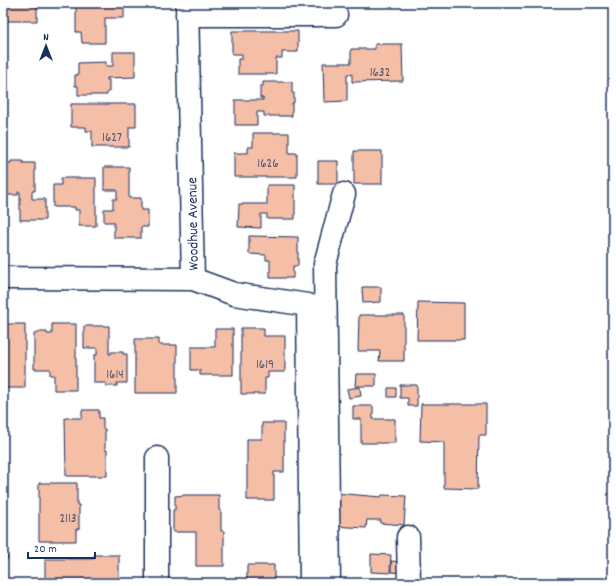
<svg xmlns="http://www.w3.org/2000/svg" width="616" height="586" font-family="Dekko,sans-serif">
	<rect width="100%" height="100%" fill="#fff"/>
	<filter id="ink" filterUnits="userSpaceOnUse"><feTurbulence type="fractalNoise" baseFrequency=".025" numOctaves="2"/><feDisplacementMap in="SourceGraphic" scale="8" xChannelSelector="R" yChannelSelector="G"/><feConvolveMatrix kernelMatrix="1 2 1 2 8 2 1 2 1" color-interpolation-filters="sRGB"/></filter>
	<g filter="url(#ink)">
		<path fill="#f4bea7" stroke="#1b2f5e" d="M6,3H37V21H6Z
			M76,3H124V18H105V43H82L81,32H76Z
			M232,31H298V52H282V58H276V74H238V59H242V54H232Z
			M375,44H402L403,81L352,82V74H347V101L324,102L323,63H351V49H375Z
			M113,52H135V77L107,78V80H109V92H107V95H78V86H75V75H78V63L106,62V66H113Z
			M3,62L9,67L3,75Z
			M263,82H292V93H294V103H292V116H264V112H257V125H235V100H263V98H260V86H263Z
			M71,104H136V127H129V147H92V131H86V127H71Z
			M253,133H289V153H297V177H234V153H248V147H253Z
			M354,151H382V184H354Z
			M11,161H23V163H35V191H32V199H45V220H20V192H18V195H6V192H3V163H11Z
			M318,161H338V184H318Z
			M104,167H129V198H141V210H148V227H141V238H114V222H104V209H113V199H117V190H104Z
			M61,178H96V226H79V210H75V207H53V185H61Z
			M267,185H295V219H267V214H261V228L238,227L239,204H267Z
			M249,236L298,237V266H293V278H270V260H266V255L249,254Z
			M362,287H381V302L363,303Z
			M418,302L464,303V340H417Z
			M359,315H404V361H379L380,351H358Z
			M3,324H25V388H4Z
			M52,324H76V390H54V375H50V369H34V334H36V332H47V334H52Z
			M84,326H109V354H111V352H123V354H127V383H117V386H106V383H94V355H97V348H84Z
			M241,328H264V336H285V372H268V378H265V394H241Z
			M215,329H233V375H200V370H191V347H215Z
			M135,339H159V345H177V393H135Z
			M356,374H376V386H355Z
			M400,385H417V406H408V398H400Z
			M360,387L361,396L349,398L347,389Z
			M388,388H396V397H388Z
			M421,404H486V435H479L478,489L444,488V442L420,441Z
			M353,406H373V419H395V443H361V419H353Z
			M82,410H99V418H103V429H105V450H107V476H66L65,418H82Z
			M262,423H284V472H274V500H247V439H262Z
			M39,483H77V505H79V529H76V541H39Z
			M335,493L381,497L382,495L406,496L404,525L380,523L381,520H367L366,528L333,526Z
			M186,495H219V510H221V531H224V566H196V532H173V510H175V496Z
			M371,554L391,555L390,573L371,572Z
			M3,555L8,557L3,568Z
			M94,555H119V580H104V583H45V559H94Z
			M391,561L403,562V573L391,572Z
			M247,565H274V583H247Z
			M207,580H237V583H207Z"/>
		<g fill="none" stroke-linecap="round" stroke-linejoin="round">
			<defs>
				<path id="minor" d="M187,15H336
					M3,277L9,278L193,279L187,3
					M193,279L234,294L308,305L311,583
					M157,458V583
					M408,537L409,583
					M329,583L325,264L344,194"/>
			</defs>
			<use href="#minor" stroke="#1b2f5e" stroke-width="25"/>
			<use href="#minor" stroke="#fff" stroke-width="22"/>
		</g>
	</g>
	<g text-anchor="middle" stroke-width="4" stroke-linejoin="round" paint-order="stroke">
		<g font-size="13" fill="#515370">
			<text x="380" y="76">1632</text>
			<text x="112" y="141">1627</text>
			<text x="268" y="167">1626</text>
			<text x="265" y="368">1619</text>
			<text x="115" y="378">1614</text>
			<text x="68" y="522">2113</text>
		</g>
		<g font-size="15" fill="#1b2f5e" stroke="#fff">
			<text transform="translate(192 224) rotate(-91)" y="5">Woodhue Avenue</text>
		</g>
	</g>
	<rect width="616" height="586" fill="none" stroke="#fff" stroke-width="16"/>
	<rect x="8" y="8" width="600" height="570" fill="none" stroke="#1b2f5e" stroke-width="1.5" filter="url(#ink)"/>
	<g transform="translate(46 46)" stroke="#ffffff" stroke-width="3" paint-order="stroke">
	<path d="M0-3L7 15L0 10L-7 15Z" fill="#1b2f5e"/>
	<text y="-6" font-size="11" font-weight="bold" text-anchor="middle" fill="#1b2f5e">N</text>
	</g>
	<path d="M28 552v6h67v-6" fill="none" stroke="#1b2f5e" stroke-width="2"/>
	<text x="34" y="552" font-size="12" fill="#1b2f5e" stroke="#ffffff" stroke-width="3" paint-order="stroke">20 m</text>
</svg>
